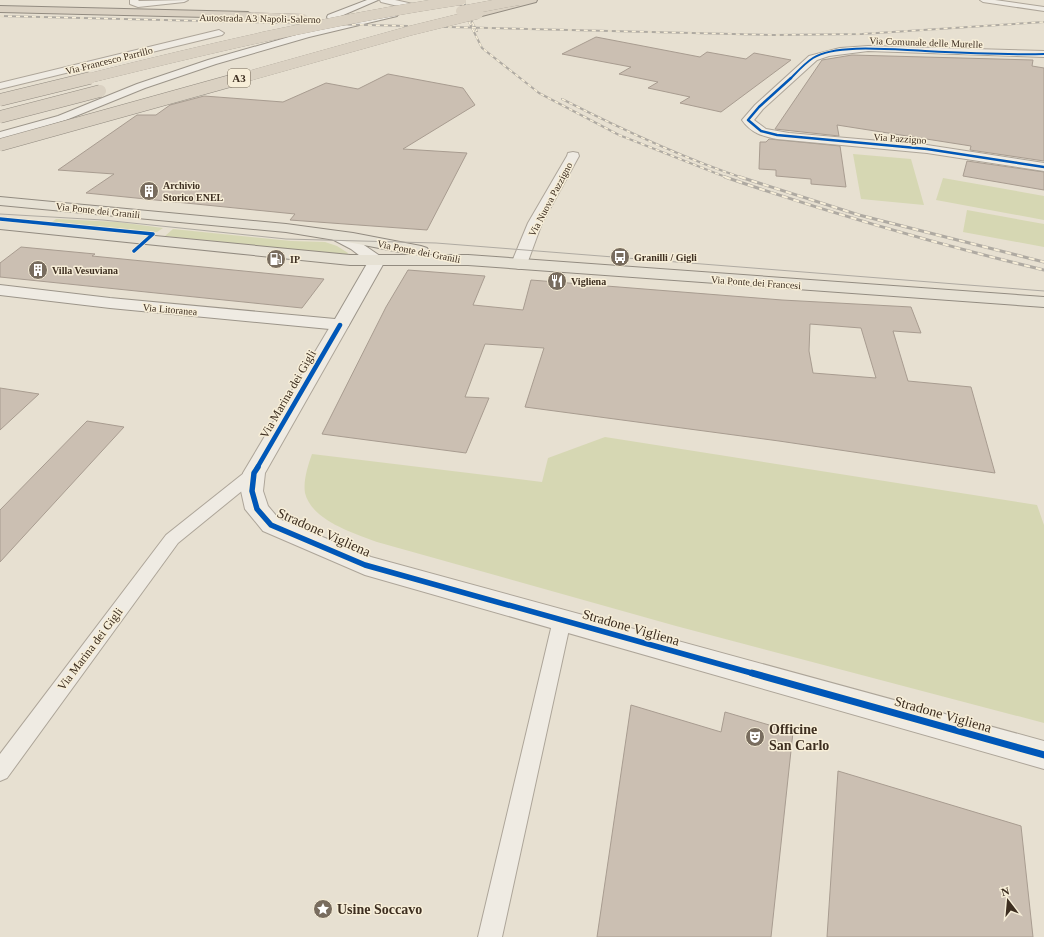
<svg xmlns="http://www.w3.org/2000/svg" width="1044" height="937" font-family="'Times New Roman',serif">
	<rect width="100%" height="100%" fill="#e7e0d1"/>
	<path fill="#d6d7b3" d="M853,154L911,159L924,205L861,199Z
		M943,178L1044,196V220L936,200Z
		M967,210L1044,224V247L963,232Z
		M56,219L118,222L163,228L157,232L52,222Z
		M173,229L291,241L325,242L337,246L348,253L347,255L165,236Z
		M605,437L1037,505L1044,525V723L676,626L377,542C354,533 312,521 305,493C303,481 308,465 312,454L542,482L548,458Z"/>
	<path fill="#cbbfb2" stroke="#a89c90" fill-rule="evenodd" d="M596,37L700,57L707,52L746,59L754,53L791,60L721,112L680,103L690,97L648,88L658,82L619,74L631,67L562,54Z
		M852,55L1033,60L1032,66L1044,68V161L970,150L971,146L837,125L839,136L775,129L822,60Z
		M388,74L463,88L475,105L403,149L467,153L427,230L290,220L295,214L86,193L114,174L58,170L137,115H156L170,105L204,96L283,102L326,83L358,89Z
		M769,139L840,146L846,187L811,184V179L776,176V170L759,169L760,142H766Z
		M967,161L1044,172V190L963,176Z
		M21,247L95,254L92,256L324,279L302,308L0,277V263Z
		M408,270L485,276L473,305L523,310L531,280L782,300L911,307L921,333L893,331L908,381L971,387L995,473L779,441L525,407L544,348L485,344L465,397L489,398L466,453L322,434L386,307ZM810,324L861,328L876,378L813,373L809,351Z
		M0,388L39,394L0,430Z
		M87,421L124,427L0,562V510Z
		M631,705L721,732L725,712L793,732L771,937H597Z
		M838,771L1021,826L1033,937H827Z"/>
	<g fill="none" stroke-linecap="round" stroke-linejoin="round">
		<defs>
			<path id="lane" d="M980,0H995L1044,7V11L983,2Z
				M254,468L259,469L262,473L259,477L178,543L7,778L0,781V754L166,535L249,469Z
				M562,613L568,615L571,620L502,937H478L553,620L556,615Z"/>
			<path id="street" d="M130,0H138L139,1L188,0L184,2L138,7L130,4Z
				M380,0H395L422,6L423,8L419,11L381,2Z
				M219,30L224,33L222,35L0,89V83Z
				M868,46L1044,51V57L868,51L829,56L817,60L763,109L754,120L766,129L789,133L927,145L1044,163V171L927,153L777,139C762,136 751,133 742,120L755,105L809,56L840,48Z
				M573,152L578,153L579,156L542,223L527,264L525,267L519,269L513,267L511,264L528,223L567,156L568,153Z
				M340,320L346,321L349,325L265,473L263,491L268,506L279,519L371,557L1044,741V769L365,575L263,531L245,509L241,491L243,473L331,325L334,321Z"/>
			<path id="secondary" d="M367,0H378L334,19H328L327,17L328,15Z
				M394,11L397,12L398,14L397,16L309,37L216,64L145,88L66,120L0,140V132L58,116L137,84L208,60L303,33Z
				M337,231L361,243L383,258L385,261L349,325L346,329L340,330L110,308L0,295V285L110,298L335,319L368,262L351,249L332,239L329,236L332,233Z"/>
			<path id="primary" d="M0,197L286,224L353,233L421,246L427,248L429,251L427,254L421,256L353,243L286,232L0,205Z
				M0,221L350,255H468L1044,297V307L468,265H350L0,229Z"/>
			<path id="highway" d="M523,0H537L536,2L478,17L474,14L475,12Z
				M0,6L248,12L252,15L248,18L0,12Z"/>
		</defs>
		<use href="#lane" stroke="#ada599" stroke-width="2"/>
		<use href="#street" stroke="#ada599" stroke-width="2"/>
		<use href="#secondary" stroke="#9c958a" stroke-width="2"/>
		<use href="#primary" stroke="#928b80" stroke-width="2"/>
		<use href="#highway" stroke="#928b80" stroke-width="2"/>
		<use href="#lane" fill="#efebe3" fill-rule="evenodd"/>
		<use href="#street" fill="#efebe3" fill-rule="evenodd"/>
		<use href="#secondary" fill="#efebe3" fill-rule="evenodd"/>
		<use href="#primary" fill="#e6e1d4" fill-rule="evenodd"/>
		<use href="#highway" fill="#dad1c2" fill-rule="evenodd"/>
		<path stroke="#afaaa2" stroke-width="1" d="M0,214L103,220L286,239L436,243L1044,291"/>
		<defs>
			<path id="rail-far1" d="M458,0L482,48L539,93L619,135L728,178
				M464,0L467,13L477,31
				M0,16L774,35L862,34L1044,22
				M562,99C621,129 680,157 743,178"/>
			<path id="rail" d="M725,177C830,213 936,244 1044,270
				M740,177L859,215L1044,262"/>
		</defs>
		<use href="#rail-far1" stroke="#afaaa2" stroke-width="2"/>
		<use href="#rail" stroke="#afaaa2" stroke-width="3"/>
		<use href="#rail-far1" stroke="#f7eed8" stroke-width="1.5" stroke-dasharray="4" stroke-linecap="butt"/>
		<use href="#rail" stroke="#f7eed8" stroke-width="2" stroke-dasharray="6" stroke-linecap="butt"/>
		<defs>
			<path id="highway-bridge-far1" d="M461,11L519,0
				M232,17L303,19
				M86,79C210,48 334,19 461,0
				M238,79L409,31L478,14"/>
			<path id="highway-bridge" d="M0,100L90,78
				M0,117L100,91
				M0,145L241,78"/>
		</defs>
		<use href="#highway-bridge-far1" stroke="#928b80" stroke-width="10" stroke-linecap="butt"/>
		<use href="#highway-bridge" stroke="#928b80" stroke-width="13" stroke-linecap="butt"/>
		<use href="#highway-bridge-far1" stroke="#dad1c2" stroke-width="10"/>
		<use href="#highway-bridge" stroke="#dad1c2" stroke-width="12"/>
		<defs>
			<path id="cycleway-far5" d="M790,79C797,72 805,63 813,58C837,43 896,50 925,51C964,53 1004,55 1044,54"/>
			<path id="cycleway-far4" d="M791,78L759,107L748,120L761,131L777,135L927,149L1044,167"/>
			<path id="cycleway-far3" d="M0,219L153,234L134,251"/>
			<path id="cycleway-far2" d="M257,468L340,325"/>
			<path id="cycleway-far1" d="M258,467L254,473L252,491L257,509L271,525L365,565L755,674"/>
			<path id="cycleway" d="M752,673L1044,755"/>
		</defs>
		<use href="#cycleway-far5" stroke="#f7eed8" stroke-width="3"/>
		<use href="#cycleway-far4" stroke="#f7eed8" stroke-width="4"/>
		<use href="#cycleway-far3" stroke="#f7eed8" stroke-width="5"/>
		<use href="#cycleway-far2" stroke="#f7eed8" stroke-width="6"/>
		<use href="#cycleway-far1" stroke="#f7eed8" stroke-width="8"/>
		<use href="#cycleway" stroke="#f7eed8" stroke-width="10"/>
		<use href="#cycleway-far5" stroke="#0057b8" stroke-width="2"/>
		<use href="#cycleway-far4" stroke="#0057b8" stroke-width="2.5"/>
		<use href="#cycleway-far3" stroke="#0057b8" stroke-width="3.5"/>
		<use href="#cycleway-far2" stroke="#0057b8" stroke-width="4.5"/>
		<use href="#cycleway-far1" stroke="#0057b8" stroke-width="5.5"/>
		<use href="#cycleway" stroke="#0057b8" stroke-width="7"/>
	</g>
	<defs>
		<symbol id="building-disc" viewBox="-11 -11 22 22"><circle r="9.5" fill="#786c5e" stroke="#f7eed8"/><path d="M-4-6H4V6H1V3H-1V6H-4ZM-2.5-4.3h1.7v1.8h-1.7ZM.8-4.3h1.7v1.8H.8ZM-2.5-1h1.7V.8h-1.7ZM.8-1h1.7V.8H.8Z" fill="#fff"/></symbol>
		<symbol id="bus-disc" viewBox="-11 -11 22 22"><circle r="9.5" fill="#786c5e" stroke="#f7eed8"/><path d="M-5-6H5V4H4V6H2V4H-2V6H-4V4H-5ZM-3.5-4V0h7V-4ZM-3.5 1.2v1.5H-2V1.2ZM2 1.2v1.5H3.5V1.2Z" fill="#fff"/></symbol>
		<symbol id="fuel-disc" viewBox="-11 -11 22 22"><circle r="9.5" fill="#786c5e" stroke="#f7eed8"/><path d="M-5.5-6h7V0h2V4h1.3V-2.5L3-4.5l.8-.8L6-3V5H2.5V1h-1V6h-7ZM-4.2-4.7v3.2H.2V-4.7Z" fill="#fff"/></symbol>
		<symbol id="restaurant-disc" viewBox="-11 -11 22 22"><circle r="9.5" fill="#786c5e" stroke="#f7eed8"/><path d="M-5-6h1v4h1v-4h1v4h1v-4h1v5L-1.5 .5V6h-2V.5L-5-1ZM5-6V6H3V1.5H1.5Q1.5-4 5-6Z" fill="#fff"/></symbol>
		<symbol id="theatre-disc" viewBox="-11 -11 22 22"><circle r="9.5" fill="#786c5e" stroke="#f7eed8"/><path d="M-5-5.5Q0-4 5-5.5V0Q5 5 0 6Q-5 5-5 0ZM-3.3-2.5H-1v1.5H-3.3ZM1-2.5H3.3v1.5H1ZM-2.8 1Q0 5.5 2.8 1Z" fill="#fff"/></symbol>
		<symbol id="sight-disc" viewBox="-11 -11 22 22"><circle r="9.5" fill="#786c5e" stroke="#f7eed8"/><path d="M0-6L1.8-2.2L6-1.7L2.9 1.2L3.7 5.4L0 3.3L-3.7 5.4L-2.9 1.2L-6-1.7L-1.8-2.2Z" fill="#fff"/></symbol>
	</defs>
	<g fill-rule="evenodd">
		<use href="#building-disc" x="138" y="180" width="22" height="22"/>
		<use href="#bus-disc" x="609" y="246" width="22" height="22"/>
		<use href="#fuel-disc" x="265" y="248" width="22" height="22"/>
		<use href="#building-disc" x="27" y="259" width="22" height="22"/>
		<use href="#restaurant-disc" x="546" y="270" width="22" height="22"/>
		<use href="#theatre-disc" x="744" y="726" width="22" height="22"/>
		<use href="#sight-disc" x="312" y="898" width="22" height="22"/>
	</g>
	<g text-anchor="middle" stroke-width="3" stroke-linejoin="round" paint-order="stroke">
		<g font-size="10" fill="#3d2e20" stroke="#f7eed8">
			<text transform="translate(260 18) rotate(1)" y="4">Autostrada A3 Napoli-Salerno</text>
			<text transform="translate(926 42) rotate(2)" y="4">Via Comunale delle Murelle</text>
			<text transform="translate(109 60) rotate(-14)" y="4">Via Francesco Parrillo</text>
			<text transform="translate(900 138) rotate(4)" y="4">Via Pazzigno</text>
			<text transform="translate(550 199) rotate(-62)" y="4">Via Nuova Pazzigno</text>
			<text transform="translate(98 210) rotate(6)" y="4">Via Ponte dei Granili</text>
			<text transform="translate(419 251) rotate(11)" y="4">Via Ponte dei Granili</text>
			<text transform="translate(756 282) rotate(4)" y="4">Via Ponte dei Francesi</text>
			<text transform="translate(170 309) rotate(5)" y="4">Via Litoranea</text>
		</g>
		<g font-size="10" font-weight="bold" fill="#3d2e20" stroke="#f7eed8" text-anchor="start">
			<text x="163" y="189">Archivio<tspan x="163" dy="12">Storico ENEL</tspan></text>
			<text x="634" y="261">Granilli / Gigli</text>
			<text x="290" y="263">IP</text>
			<text x="52" y="274">Villa Vesuviana</text>
			<text x="571" y="285">Vigliena</text>
		</g>
		<rect fill="#f7eed8" stroke="#756857" stroke-width="1" x="228" y="69" width="22" height="18" rx="3"/>
		<g font-size="11" font-weight="bold" fill="#3d2e20">
			<text x="239" y="82">A3</text>
		</g>
		<g font-size="12" fill="#3d2e20" stroke="#f7eed8">
			<text transform="translate(288 394) rotate(-60)" y="4">Via Marina dei Gigli</text>
			<text transform="translate(90 649) rotate(-53)" y="4">Via Marina dei Gigli</text>
		</g>
		<g font-size="14" fill="#3d2e20" stroke="#f7eed8">
			<text transform="translate(324 532) rotate(24)" y="5">Stradone Vigliena</text>
			<text transform="translate(631 627) rotate(16)" y="5">Stradone Vigliena</text>
			<text transform="translate(943 714) rotate(16)" y="5">Stradone Vigliena</text>
		</g>
		<g font-size="14" font-weight="bold" fill="#3d2e20" stroke="#f7eed8" text-anchor="start">
			<text x="769" y="734">Officine<tspan x="769" dy="16">San Carlo</tspan></text>
			<text x="337" y="914">Usine Soccavo</text>
		</g>
	</g>
	<g transform="translate(1008 901) rotate(344)" stroke="#f7eed8" stroke-width="3" paint-order="stroke">
	<path d="M0-3L7 15L0 10L-7 15Z" fill="#3d2e20"/>
	<text y="-6" font-size="11" font-weight="bold" text-anchor="middle" fill="#3d2e20">N</text>
	</g>
</svg>
